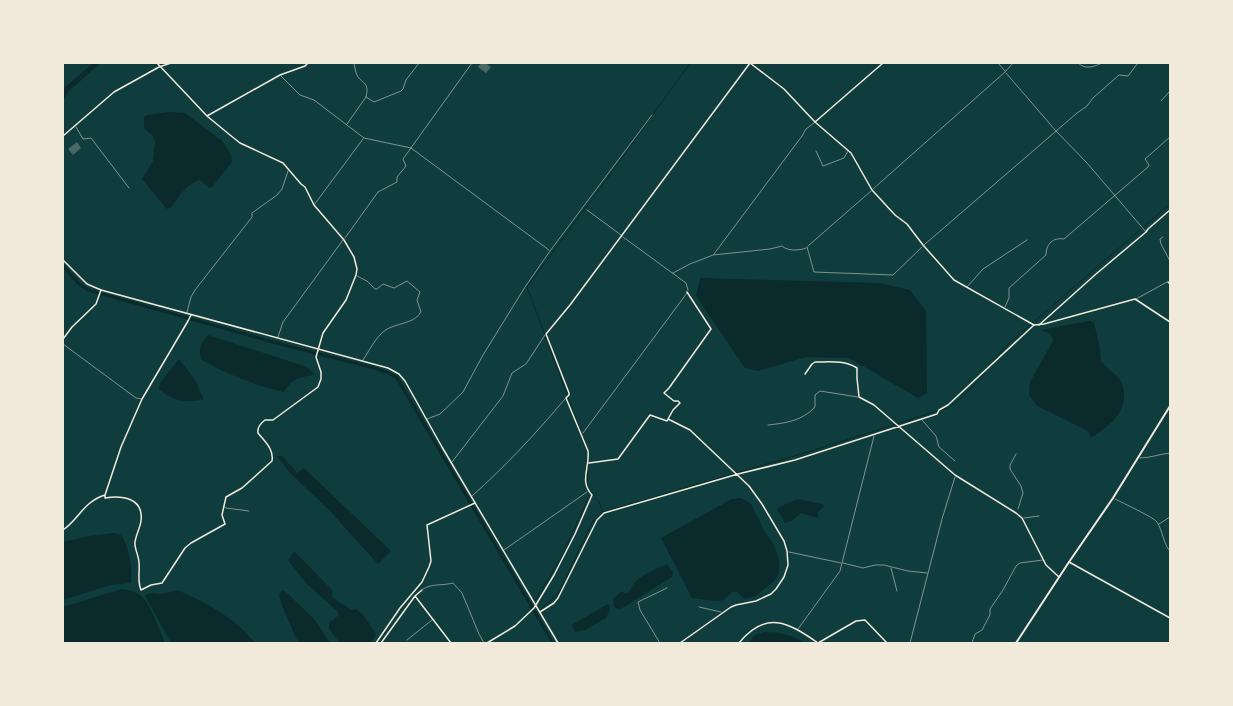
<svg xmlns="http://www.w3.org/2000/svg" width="1233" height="706" font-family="Rubik,sans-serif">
	<rect width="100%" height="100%" fill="#0f3d3e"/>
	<path fill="#0a2a2b" d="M169,112L185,113L222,141L231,155L232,162L212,187L209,188L200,180C187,183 178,197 172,207L167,209L142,179L153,161L155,142L154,137L144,128V117L148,115Z
		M700,278L879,283L910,290L926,311L927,393L918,398L849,358L806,357L758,371L745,368L696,296Z
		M1089,321L1094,322L1100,350L1101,362C1107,368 1116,374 1121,381C1123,385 1124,392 1124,396C1124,416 1106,428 1091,438L1088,431L1037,406L1029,395L1030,382L1053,341C1053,333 1047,333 1041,330Z
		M208,335L307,367L315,375C300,377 292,378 284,392C255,385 228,375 202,360C197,349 201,343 208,335Z
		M179,359L196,381L200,392L204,399C200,401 196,400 192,401C179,402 169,398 159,389L160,383Z
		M277,456H282L297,473L304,468L391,551L378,564L329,510L290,473Z
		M741,498L751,504L767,536C777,544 782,566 777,577C774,582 767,587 763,590C756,596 752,599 743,598L737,592H732L724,600L717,601L692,598L661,538L732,499Z
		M798,499L825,505L818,512V518L801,513L793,520L785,523L777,509L781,506Z
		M114,533L121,535C130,549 132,566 131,583L110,585L63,600V542L89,536Z
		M294,552L296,553L333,591L332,595L333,598L352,610L357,609L364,616L376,634L371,643H340L329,629V623L339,615L337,611L307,584L290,563L288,560Z
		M667,564L673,572L672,577L624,607L619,609L614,607L613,599L621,592L628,593C631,589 632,586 635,582C641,575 658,568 667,564Z
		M122,589C129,590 134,591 140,595C150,602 160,631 165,643H63V607Z
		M177,590C206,602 235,618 255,643H171L145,596L149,593L162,594Z
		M282,590L286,592L315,620L330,643H300L296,638L281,603L279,594Z
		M609,604L610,609L606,618L585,630L575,632L572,625L604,606Z
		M764,632C778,632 793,635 804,643H748L755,635Z"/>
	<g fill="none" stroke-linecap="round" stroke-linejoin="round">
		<path stroke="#0a2a2b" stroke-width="1" d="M992,363L1007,345L1170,204
			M581,432L527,287L604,183L690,63
			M588,464L587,485L599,502L603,512
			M535,601L562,556L589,497
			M531,606L532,605
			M541,609L559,593L593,521L603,512L818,449L934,412C957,408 970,389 985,372
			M535,613L536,612"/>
		<path stroke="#0a2a2b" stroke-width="3" d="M63,266L79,284L88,290L280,344L374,368L389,373L397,378L553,643"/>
		<path stroke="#0a2a2b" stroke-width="5" d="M63,96L67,89L97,63"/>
	</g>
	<path fill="#486865" d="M481,63H485L491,67L486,73L478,67Z
		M77,142L81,148L73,155L68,149Z"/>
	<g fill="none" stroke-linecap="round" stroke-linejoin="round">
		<path stroke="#f1e9da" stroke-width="0.5" d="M998,63L1005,71
			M1078,63C1086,70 1093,67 1102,63
			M1006,73L1056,131L1087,163L1146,232
			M281,76L300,95L314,100L364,138L411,148L549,250
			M366,97L374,102L401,91L403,89L406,80L419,63
			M1161,101L1170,91
			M347,124L366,97C370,80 361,85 356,73C355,70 355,66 354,63
			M76,127L83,139L91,138L129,188
			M816,151L823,166L844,158L848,151
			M873,189L1005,72L1013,63
			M314,205L363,139
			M587,210L621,235
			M623,237L686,283L688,290
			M1163,237L1160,239L1161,244L1170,261
			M345,238L378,192L397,182V177L406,166L403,159L472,63
			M924,245L1077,113L1087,106L1093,98L1119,75L1128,76L1138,63
			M808,246L871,191
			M807,247L814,272L893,275L922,247
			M714,254L802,136L806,129L814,123
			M673,273L690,264L713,255L770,249L782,246C787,251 799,251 806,248
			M357,276L367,281L375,289H377L383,284L394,288L407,281L420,292L417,300L421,312C414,325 392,323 383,332C375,339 369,351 363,360
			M967,287L983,269L1027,240
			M1136,299L1167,282
			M1005,307L1009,298V288L1046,255C1046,244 1053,237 1064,239L1148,167L1149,165L1145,159L1170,137
			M187,312L191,297L195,290L252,217V213L277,195L282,189L288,171
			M278,337L283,322L343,240
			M63,344L136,398L142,399
			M427,419L440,414L463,392L483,355L525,287L550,251L652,115
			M922,420L936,436L939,447L955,461
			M768,425C786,423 802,421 815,407V395L820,391L858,397
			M583,433L687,293
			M1016,454L1010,465V469L1021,486L1023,493L1018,509
			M1140,458C1150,458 1160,454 1170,453
			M452,462L503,396L512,373L526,364L545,335
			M472,496C506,466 536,433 565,399
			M1115,499C1123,503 1153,517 1157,522C1163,531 1163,544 1170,551
			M225,507L226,508L249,511
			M1024,518L1039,516
			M1159,524L1170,517
			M504,550L587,492
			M789,552L841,563
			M843,563L863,568L875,565H884L908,571L927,573
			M891,568L897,591
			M423,589C433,583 442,586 453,583L462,593L479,634L484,643
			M699,607L721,612
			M798,629L840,571L874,436
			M407,640L432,620
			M660,643L640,610L638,602L667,588
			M910,643L942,519L955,477
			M972,643L975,634L982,630L990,615V609L1003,590L1016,566L1020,563L1043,560"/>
		<path stroke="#f1e9da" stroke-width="1.5" d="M207,116L280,75L305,66L308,63
			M815,122L883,63
			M1168,282L1170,284
			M1039,325L1096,274L1146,232L1148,229L1170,210
			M63,339L72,327L96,304L101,290
			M805,374L812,364L815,362C830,362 844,360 857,368V378L859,397L874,405L955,475L1016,513L1022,518L1046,565L1059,577
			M668,419L673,410L680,403L678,401H674L664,393L669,388L711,329L687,292
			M589,463L618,459L650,415L667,421L668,419L690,430L749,486L762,504L784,541L787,551L788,565L784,577L776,589L771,594L756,601L736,605L731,607L680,643
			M105,495V498C122,495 144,498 141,521C140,528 136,535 135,542C134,548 139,556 139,563C140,572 137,580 141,590L151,585L162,583L185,548L191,543L225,524L222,515L226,497L242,488L272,461C274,449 265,442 258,433C257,428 261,423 265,420H273L318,387L321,379V372L316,357L323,333L346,300L356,275L357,269L354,257L344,240L314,205L305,187L301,184L283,163L240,143L230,135L207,116L157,63
			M63,530C80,518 83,502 105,495L121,447L142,399L188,321L191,315
			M1069,562L1170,618
			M415,596L451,643
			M540,612L554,603L558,598L597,520L604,513L738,474L795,460L937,414L939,410L948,405L1034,325
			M376,643L400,608L422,582L429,567L431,561L427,525L475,503
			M381,643L415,596L422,590
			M487,643L515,626L534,608L554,575L575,534L592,495C579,481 590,468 588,451L566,398L569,395V393L546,334L570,305L750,63
			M739,643C766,610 788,622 818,643L856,621L865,620L887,643"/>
		<path stroke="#f1e9da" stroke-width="1.5" d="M750,63L784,89L815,122L851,153L872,190L895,215L907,224L923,245L954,280L1034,325L1044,324L1135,299L1170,322
			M63,136L114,92L159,67L171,63
			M63,260L87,284L101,290L388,368L399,374L405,381L442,447L558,643"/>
		<path stroke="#f1e9da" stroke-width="2" d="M1016,643L1069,562L1113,498L1170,406"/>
	</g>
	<rect width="1233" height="706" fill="none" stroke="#f1e9da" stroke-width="128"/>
</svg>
